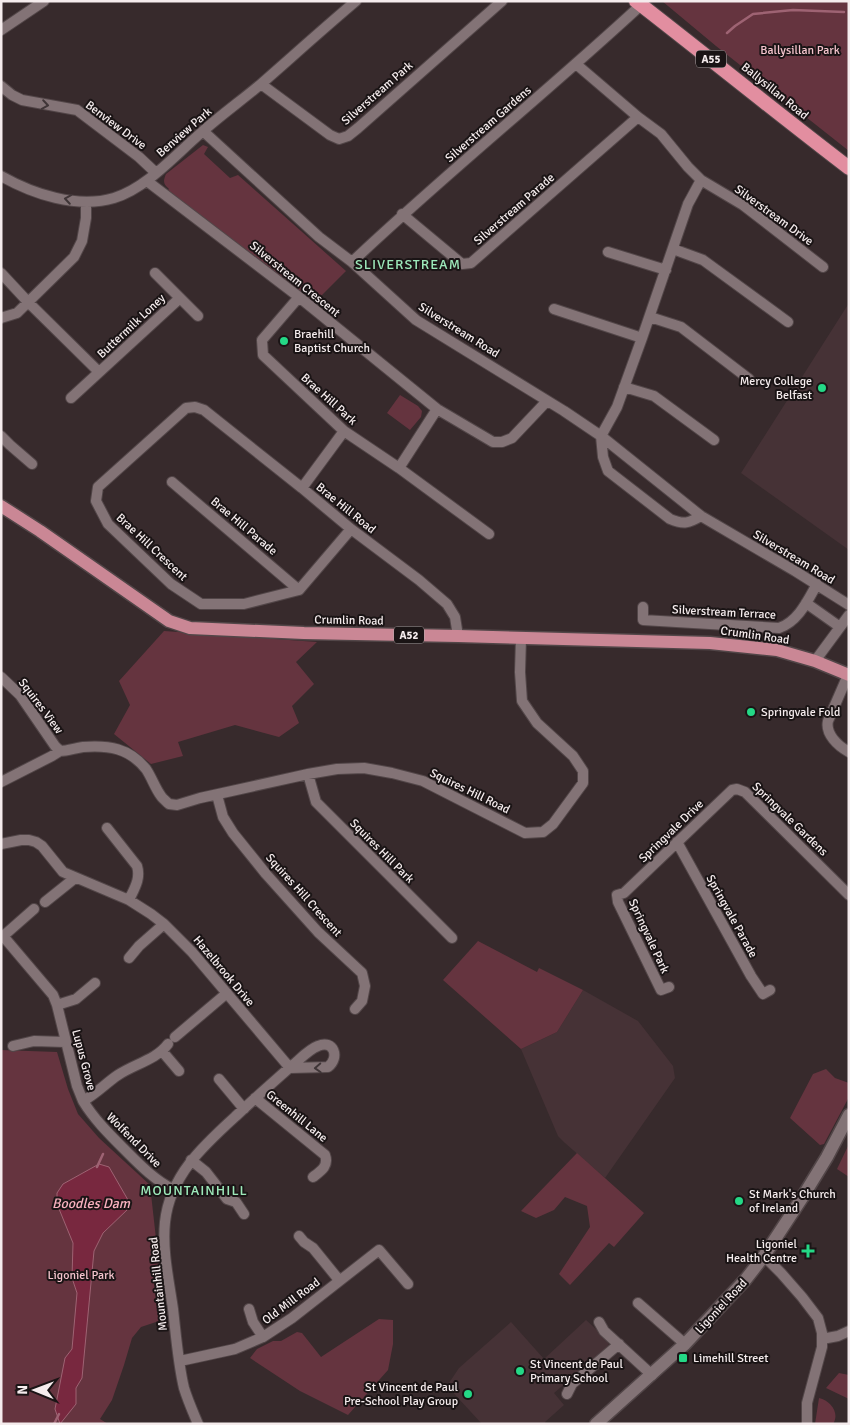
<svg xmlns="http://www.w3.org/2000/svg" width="850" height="1425" font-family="Signika,sans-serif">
	<rect width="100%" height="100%" fill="#372a2c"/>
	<path fill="#463236" d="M849,303V550L741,473Z
		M583,990L638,1021L673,1066L675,1078L605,1178L565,1143L558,1136L521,1049L557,1032Z
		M586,1320L608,1340L609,1346L554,1393L564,1405L545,1422L546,1424H482L447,1386L459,1368L511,1322L544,1359Z"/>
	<path fill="#65343f" d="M662,1H849V151L716,46Z
		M203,145L208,147L204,154L230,178L238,175L346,271L313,304L167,191L169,189C163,184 163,181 166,174Z
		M400,395L418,406L422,411L421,417L410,430L387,413Z
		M164,631L317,642L296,662L314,684L292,706L299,723L279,737L235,725L178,742L183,756L151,764L114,734L130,705L119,681Z
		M478,941L537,972L539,968L583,990L557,1032L521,1049L443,980Z
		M1,1050L57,1052L68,1089L78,1114L99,1138L150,1185L165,1319L141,1327L132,1338L124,1365L112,1400L100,1419L108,1424H1Z
		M826,1069L835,1078L849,1083V1097L824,1144L820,1145L790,1118L813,1074Z
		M849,1144V1177L837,1169Z
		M577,1153L644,1213L614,1247L609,1243L570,1285L559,1274L590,1227L587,1206L565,1197L554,1210L536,1218L521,1211Z
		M379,1319L393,1320V1344L388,1370L348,1415L300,1391L250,1358L257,1349L273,1341H281L297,1332L302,1333L321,1357Z
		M839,1373L849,1375V1399L826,1388Z
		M819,1398C831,1401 840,1413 833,1424H815Z"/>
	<path fill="#78283f" stroke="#9e6373" d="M99,1164L109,1167L128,1200V1209L103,1233L94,1251L82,1378L76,1388V1404L60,1424L55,1409L65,1358L72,1349L77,1293L72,1278L73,1243L57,1204V1193L63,1184Z"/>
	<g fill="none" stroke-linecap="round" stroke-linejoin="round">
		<path stroke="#9e6373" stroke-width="2.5" d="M727,33L735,26L753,14L793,10L844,12
			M97,1167L103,1154
			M54,1424L59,1414"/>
		<defs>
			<path id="minor" d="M1,30L44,1
				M576,64L638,117L661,134L688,167L701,180L743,205L823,267
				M261,84L330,135L339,139L348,136L358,128L502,1
				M1,86L12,95L22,100L77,110L139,157L156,173
				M203,131L319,237L352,262L416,320L564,411L601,436L701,516L795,571L849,605
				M1,176C33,194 77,209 114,198C147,188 176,154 202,132C221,115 242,100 261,84C293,56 324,28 356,1
				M147,181L299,297L437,409L493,442H502L512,438L547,401
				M402,214L462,264L471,263L638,117
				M673,249L703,260L788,322
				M608,252L666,270
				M352,262C446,173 546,93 641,5
				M1,273L28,302L99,372
				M155,273L198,316
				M299,297L262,340L263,355L344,431L399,468L489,534
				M554,309L642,338
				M650,317L681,327L749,379
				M1,318L17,313L74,257L82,241L86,218V202
				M624,387L654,396L714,440
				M71,398L180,298
				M1,436L10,445L32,464
				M399,468L437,409
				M172,482L299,590
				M302,488L344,431
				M701,516C689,523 684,525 670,519L608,471L603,457L601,436L617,407L642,338L688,204L701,180
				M351,529L299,590L244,604H201L171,584L108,524L96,501L98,487L186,408L195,407L204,410L302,488L351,529L419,580L447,604L455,617L458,636
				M806,603L840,627
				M643,607V620L779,628C798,622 808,600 817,584
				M815,661L849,615
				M848,675L828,721C825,734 838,746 849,752
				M1,677L20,695L55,746L60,751C68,751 75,748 83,747C109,745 129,748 146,769C152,778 155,788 161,796C163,799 167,802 169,804L177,805L200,798L308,774L337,769L364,768L392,773L423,781L525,833L543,832L553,824L583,783V771L573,756L537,723L522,701L520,672L521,638
				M308,774L316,802L452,938
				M1,782L52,756L60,751
				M217,795L223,817L233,833L266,874L318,932L362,973L365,986L362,1001L355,1009
				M107,828L137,866C141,879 134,889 129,900
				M677,842L751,976L763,994L770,990
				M1,844L21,840H29L36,842L42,846L63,872L129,900L151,914L164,924L192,952L290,1068
				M45,902L75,878
				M3,936L53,995L57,1005
				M1,938L34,909
				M129,958L139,946L164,924
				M95,983L76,999L57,1005L77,1086L83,1101C96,1094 106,1083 118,1075C134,1064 156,1060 168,1044
				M669,987L661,990L618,902L617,895L624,893L732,790L737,789L745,792L849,895
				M175,1037L227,993
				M13,1046L34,1041L65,1042
				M162,1051L179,1071
				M219,1079L244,1109
				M255,1098L325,1155C329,1166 321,1171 313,1177
				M83,1101C94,1119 108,1133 123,1148C140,1165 153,1179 174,1190
				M191,1160L206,1172L227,1199L236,1202L244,1214
				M299,1236L304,1242L313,1248L339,1280
				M764,1256L781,1273L802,1297L818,1318L822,1333V1347L807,1403V1424
				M638,1303L685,1344
				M249,1309L253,1322L263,1337
				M599,1322L604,1331L652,1375
				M822,1339L838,1336L849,1331
				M180,1361L235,1349L263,1337L292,1318L379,1250L408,1284
				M567,1394L572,1384L619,1344
				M198,1424C193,1412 188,1401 184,1388C178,1363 176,1335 173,1309C169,1281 162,1251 165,1222C170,1175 204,1145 237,1115C254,1099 271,1084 288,1069C298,1062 307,1050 318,1046C334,1039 340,1058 328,1067L290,1068"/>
			<path id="tertiary" d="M596,1424L685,1344L746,1279L764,1256L802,1198L827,1157L849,1115"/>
			<path id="primary" d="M1,506L40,531L169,621L190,628L304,633L458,636L710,643L777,650L815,661L849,675"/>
			<path id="trunk" d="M636,1C707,56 777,113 849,168"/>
		</defs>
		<use href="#minor" stroke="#524648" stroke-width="12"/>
		<use href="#tertiary" stroke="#524648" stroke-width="15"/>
		<use href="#primary" stroke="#524648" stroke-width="15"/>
		<use href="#trunk" stroke="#524648" stroke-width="16"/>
		<use href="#minor" stroke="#837376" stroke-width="10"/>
		<use href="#tertiary" stroke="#837376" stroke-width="12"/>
		<use href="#primary" stroke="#ca8795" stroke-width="12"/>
		<use href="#trunk" stroke="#e28ea0" stroke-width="14"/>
	</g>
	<defs><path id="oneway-chevron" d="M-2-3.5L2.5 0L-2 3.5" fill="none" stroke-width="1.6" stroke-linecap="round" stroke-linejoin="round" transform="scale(1.25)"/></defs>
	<g stroke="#3f3537">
		<use href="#oneway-chevron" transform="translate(45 105) rotate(9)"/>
		<use href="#oneway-chevron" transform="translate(68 199) rotate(-171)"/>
		<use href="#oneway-chevron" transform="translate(318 1068) rotate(177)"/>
	</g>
	<g fill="#24d886" stroke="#1a1415" stroke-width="2">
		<circle cx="284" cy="341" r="5"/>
		<circle cx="822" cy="388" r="5"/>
		<circle cx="751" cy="712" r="5"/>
		<circle cx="739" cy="1201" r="5"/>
		<path d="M805.5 1243.5h5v5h5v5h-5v5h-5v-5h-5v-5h5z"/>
		<rect x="678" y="1353" width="10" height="10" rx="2.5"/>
		<circle cx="520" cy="1371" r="5"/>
		<circle cx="468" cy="1394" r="5"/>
	</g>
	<g text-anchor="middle" stroke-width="4" stroke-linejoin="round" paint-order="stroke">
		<g fill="#1a1415" stroke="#b3abac" stroke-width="1">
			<rect x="696" y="50.5" width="30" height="17" rx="4"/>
			<rect x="394" y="626.5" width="30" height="17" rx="4"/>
		</g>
		<g font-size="11" font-weight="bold" fill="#f5eced">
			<text x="711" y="63">A55</text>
			<text x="409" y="639">A52</text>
		</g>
		<g font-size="12" fill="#f5c4cd" stroke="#1a1415">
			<text x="800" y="54">Ballysillan Park</text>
			<text x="81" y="1279">Ligoniel Park</text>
		</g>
		<g font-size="12" fill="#f5eced" stroke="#1a1415">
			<text transform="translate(775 91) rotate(39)" y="4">Ballysillan Road</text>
			<text transform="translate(377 93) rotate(-41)" y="4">Silverstream Park</text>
			<text transform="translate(488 124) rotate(-41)" y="4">Silverstream Gardens</text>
			<text transform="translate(116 125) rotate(37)" y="4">Benview Drive</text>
			<text transform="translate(184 132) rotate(-41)" y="4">Benview Park</text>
			<text transform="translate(514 209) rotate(-41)" y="4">Silverstream Parade</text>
			<text transform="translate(774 215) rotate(36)" y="4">Silverstream Drive</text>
			<text transform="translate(295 279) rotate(39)" y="4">Silverstream Crescent</text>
			<text transform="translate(131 326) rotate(-43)" y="4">Buttermilk Loney</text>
			<text transform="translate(459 330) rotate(32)" y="4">Silverstream Road</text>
			<text transform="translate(329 399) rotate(42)" y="4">Brae Hill Park</text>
			<text transform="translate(346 508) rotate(39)" y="4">Brae Hill Road</text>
			<text transform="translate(244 526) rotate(40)" y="4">Brae Hill Parade</text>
			<text transform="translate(152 547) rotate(43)" y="4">Brae Hill Crescent</text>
			<text transform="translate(794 557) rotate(31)" y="4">Silverstream Road</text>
			<text transform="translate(724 612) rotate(3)" y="4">Silverstream Terrace</text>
			<text transform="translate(349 620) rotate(1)" y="4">Crumlin Road</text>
			<text transform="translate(755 635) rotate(8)" y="4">Crumlin Road</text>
			<text transform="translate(41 706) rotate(53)" y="4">Squires View</text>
			<text transform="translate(470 791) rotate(26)" y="4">Squires Hill Road</text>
			<text transform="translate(790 819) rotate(44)" y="4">Springvale Gardens</text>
			<text transform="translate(671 831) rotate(-44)" y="4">Springvale Drive</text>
			<text transform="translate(382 851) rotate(45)" y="4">Squires Hill Park</text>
			<text transform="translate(304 895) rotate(48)" y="4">Squires Hill Crescent</text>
			<text transform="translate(732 916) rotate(61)" y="4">Springvale Parade</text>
			<text transform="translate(649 936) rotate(65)" y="4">Springvale Park</text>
			<text transform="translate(224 971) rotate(50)" y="4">Hazelbrook Drive</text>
			<text transform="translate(84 1060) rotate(75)" y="4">Lupus Grove</text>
			<text transform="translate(297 1116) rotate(39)" y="4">Greenhill Lane</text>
			<text transform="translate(134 1140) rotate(45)" y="4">Wolfend Drive</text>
			<text transform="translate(158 1284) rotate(-96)" y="4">Mountainhill Road</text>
			<text transform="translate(291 1301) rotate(-37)" y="4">Old Mill Road</text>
			<text transform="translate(721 1306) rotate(-47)" y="4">Ligoniel Road</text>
		</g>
		<g font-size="12" fill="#f5eced" stroke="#1a1415" text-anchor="start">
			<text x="294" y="338">Braehill<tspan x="294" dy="14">Baptist Church</tspan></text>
			<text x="812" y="385" text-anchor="end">Mercy College<tspan x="812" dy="14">Belfast</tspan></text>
			<text x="761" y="716">Springvale Fold</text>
			<text x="749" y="1198">St Mark's Church<tspan x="749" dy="14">of Ireland</tspan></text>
			<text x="797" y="1248" text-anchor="end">Ligoniel<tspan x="797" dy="14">Health Centre</tspan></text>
			<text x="693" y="1362">Limehill Street</text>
			<text x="530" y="1368">St Vincent de Paul<tspan x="530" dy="14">Primary School</tspan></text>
			<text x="458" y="1391" text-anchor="end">St Vincent de Paul<tspan x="458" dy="14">Pre-School Play Group</tspan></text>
		</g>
		<g font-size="14" letter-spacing="1" fill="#9de9ba" stroke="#1a1415">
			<text x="408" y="269">SLIVERSTREAM</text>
			<text x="194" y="1195">MOUNTAINHILL</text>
		</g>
		<g font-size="14" font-style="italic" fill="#f8b0be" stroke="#1a1415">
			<text x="91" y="1208">Boodles Dam</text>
		</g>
	</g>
	<rect width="850" height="1425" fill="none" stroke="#f5eced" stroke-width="5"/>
	<g transform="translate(35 1390) rotate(271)" stroke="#1a1415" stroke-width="4" paint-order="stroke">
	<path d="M0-4L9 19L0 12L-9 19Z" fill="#f5eced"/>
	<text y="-8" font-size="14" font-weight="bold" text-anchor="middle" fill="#f5eced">N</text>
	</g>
</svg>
